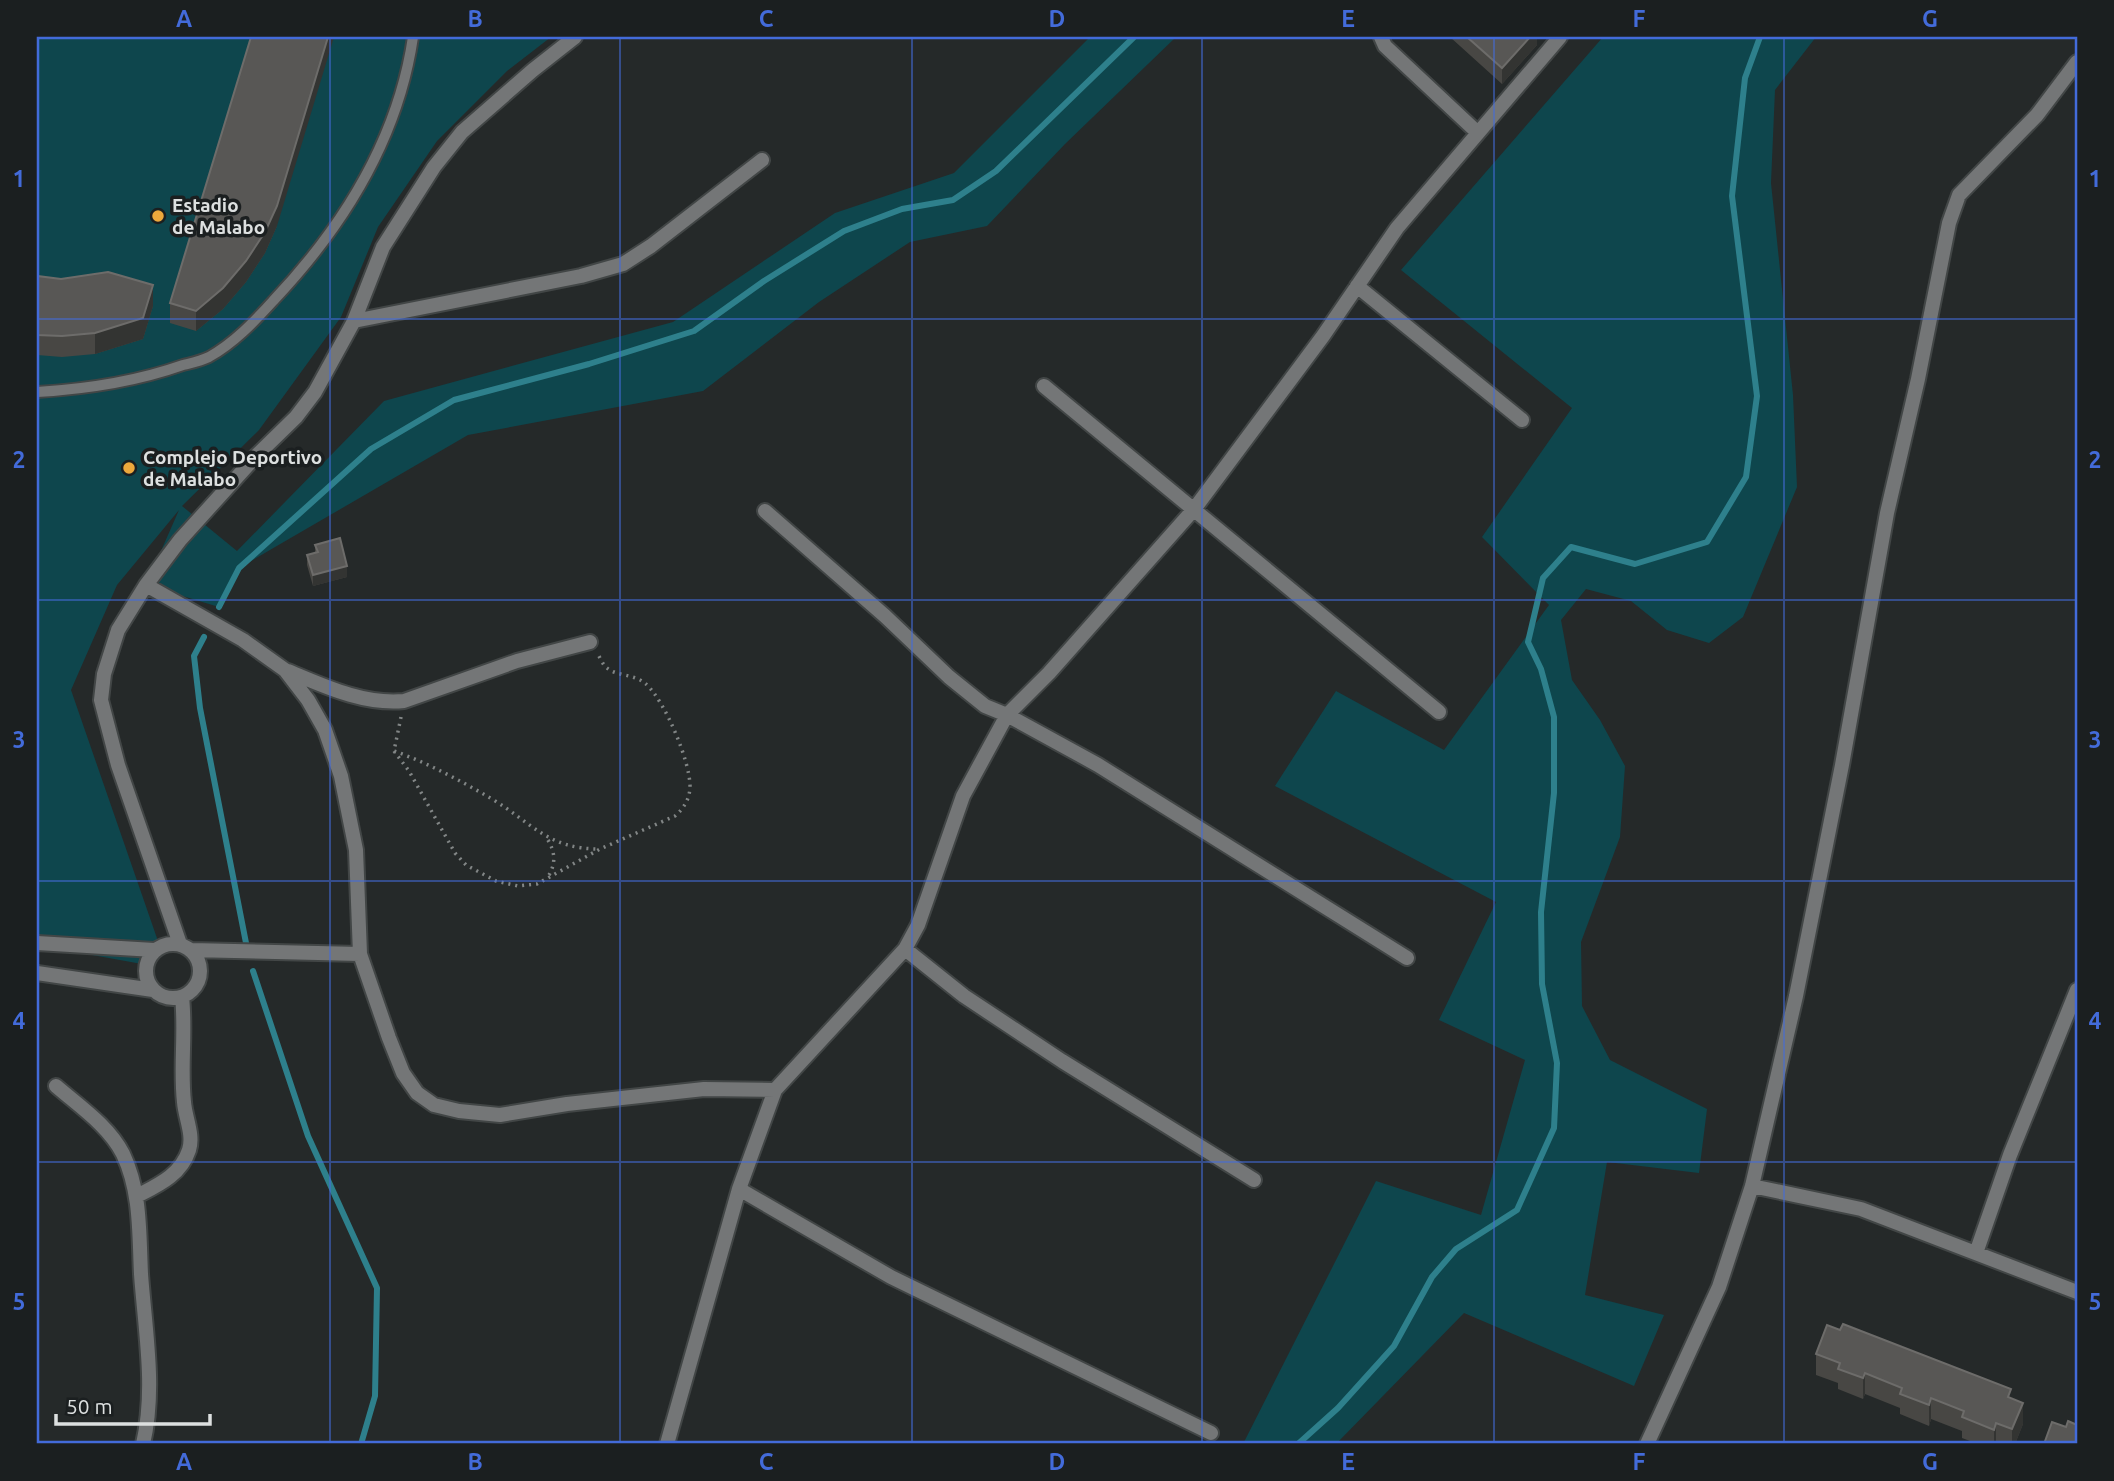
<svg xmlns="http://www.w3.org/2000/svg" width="2114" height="1481" font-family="Ubuntu,sans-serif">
	<rect width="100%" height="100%" fill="#252929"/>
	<path fill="#0e464d" d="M37,37H551L507,71L437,141L378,227L341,317L259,430L182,506L237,551L384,401L673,322L835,213L954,173L1090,37H1176L1065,144L987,226L910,242L819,302L703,391L468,435L239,568L219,607L146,585L179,510L117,585L71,690L159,944L153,966L37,945Z
		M1603,37H1816L1775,90L1771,183L1793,395L1797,487L1743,617L1709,643L1667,630L1631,601L1586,589L1561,620L1572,680L1600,720L1625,766L1620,837L1581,942L1582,1006L1610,1060L1707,1109L1699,1173L1607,1162L1585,1295L1664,1315L1634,1386L1464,1313L1336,1444H1243L1376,1181L1481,1215L1525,1060L1439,1020L1496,902L1275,786L1336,691L1444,750L1549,605L1482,537L1572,408L1401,270Z"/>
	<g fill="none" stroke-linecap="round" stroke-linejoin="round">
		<path stroke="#2e808c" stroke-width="6" d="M219,607L239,568L371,449L454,400L589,364L694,331L764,281L844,231L902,209L953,200L996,171L1134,37
			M204,637L194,656L200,708L247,948
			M253,971L308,1136L377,1288L375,1396L361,1444
			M1298,1444L1338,1408L1394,1346L1432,1277L1456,1249L1517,1210L1554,1128L1557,1063L1542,984L1541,912L1554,793V717L1541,669L1528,642L1543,578L1571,547L1635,564L1707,542L1746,477L1757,396L1732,196L1745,78L1760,37"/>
		<defs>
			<path id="service" d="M37,392C88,389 135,382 183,365C191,363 201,361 209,357C234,343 254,322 273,301C343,227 398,139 413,37"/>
			<path id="minor" d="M1381,37L1385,46L1478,133
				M1357,286L1522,420
				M354,321L581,276L623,264L651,246L762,160
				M1044,386L1439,712
				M765,511L885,616L949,677L985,706L1007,715L1098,765L1407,958
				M146,585L243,640L285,670L308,700L325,730L341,776L356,850L360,954L389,1038L403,1073L417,1093L434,1105L459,1111L500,1115L567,1104L704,1089L775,1090
				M288,671C324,686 364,705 404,701L517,661L590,642
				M37,943L154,950
				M146 971a27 27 0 1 1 54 0a27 27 0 1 1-54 0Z
				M180,944L118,765L101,700L104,674L118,630L146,585L180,540L256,456L296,417L315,392L354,321L383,247L434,167L462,132L533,70L575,37
				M905,949L964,996L1062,1061L1254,1180
				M191,950L360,954
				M37,973L153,990
				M56,1086C79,1106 109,1126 123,1154C141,1192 139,1233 141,1274C145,1330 156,1389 143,1444
				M1752,1186L1861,1209L2077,1292
				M739,1189L891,1277L1211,1433
				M137,1196C158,1185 181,1175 189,1150C194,1135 185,1117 184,1102C180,1067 186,1032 182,997
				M1976,1253L2010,1155L2077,990
				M667,1444L739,1189L775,1090L905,949L918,925L963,796L1007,715L1049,673L1195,508L1323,336L1397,228L1560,37
				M1647,1444L1719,1287L1752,1186L1796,996L1842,765L1887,513L1918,379L1949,223L1959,195L2037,115L2077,62"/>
		</defs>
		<use href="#service" stroke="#424646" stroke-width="14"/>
		<use href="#minor" stroke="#424646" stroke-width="18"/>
		<path stroke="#828686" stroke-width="3.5" stroke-dasharray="2 5" stroke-linecap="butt" d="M401,717L394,751C428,763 461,781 492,799C532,823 548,849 599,849
			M394,751L409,771L455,853L466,865L496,881L518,886L537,884L600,849L675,816C684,808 689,800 690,788C691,763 665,701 646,684C635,674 616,676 607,668C603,665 600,658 598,654
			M548,840C555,852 556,863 549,875"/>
		<use href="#service" stroke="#747677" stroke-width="10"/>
		<use href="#minor" stroke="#747677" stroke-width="14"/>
	</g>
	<path fill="#484744" d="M1450,37H1537V45L1502,84Z
		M277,226L265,253L246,282L223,309L196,331L170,323V303Z
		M37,276L153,306L143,339L95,354L62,357L37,355Z
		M315,545L347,577L313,586L307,565V555L315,553Z
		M1816,1354L2011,1398L2023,1424L2015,1444H1978L1962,1438V1431L1931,1419L1929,1426L1900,1414V1408L1865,1394L1863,1399L1838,1389V1383L1816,1375Z"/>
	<path fill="#333432" d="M328,37H334L277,226L265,253L246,282L223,309L196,331V311Z
		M1530,37H1537V45L1502,84V68Z
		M153,285V306L143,339L95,354V333Z
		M347,566V577L313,586V575Z
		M1865,1373V1394L1863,1399V1378Z
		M1931,1398V1419L1929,1426V1405Z
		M2023,1403V1424L2015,1444H2012V1429Z
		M1996,1423V1444H1994V1430Z"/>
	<path fill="#585755" stroke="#6d6c6a" stroke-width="2" d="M251,37H328L277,206L265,232L246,261L223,288L196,311L170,303Z
		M1467,37H1530L1502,68Z
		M108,272L153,285L143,318L95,333L62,336L37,335V276L61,279Z
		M340,538L347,566L313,575L307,555L318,552L315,545Z
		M1843,1324L2011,1389L2008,1397L2023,1403L2012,1429L1996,1423L1994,1430L1962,1417L1964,1411L1931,1398L1929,1405L1900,1394L1902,1388L1865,1373L1863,1378L1838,1369L1840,1363L1816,1354L1827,1325L1840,1330Z
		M2068,1421L2077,1425V1444H2044L2052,1422L2066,1427Z"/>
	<path fill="none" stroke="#436bda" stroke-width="2" stroke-opacity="0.55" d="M330,37V1444M620,37V1444M912,37V1444M1202,37V1444M1494,37V1444M1784,37V1444M37,319H2077M37,600H2077M37,881H2077M37,1162H2077"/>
	<g fill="#eda83c" stroke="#1b1f20" stroke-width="2.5">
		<circle cx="158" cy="216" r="7"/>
		<circle cx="129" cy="468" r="7"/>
	</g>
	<g text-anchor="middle" stroke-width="7" stroke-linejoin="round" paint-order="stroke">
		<g font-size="19" font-weight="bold" fill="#dde0e0" stroke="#1b1f20" text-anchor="start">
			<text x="172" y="212">Estadio<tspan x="172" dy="22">de Malabo</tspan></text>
			<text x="143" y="464">Complejo Deportivo<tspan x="143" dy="22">de Malabo</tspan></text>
		</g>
	</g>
	<rect width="2114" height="1481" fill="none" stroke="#1b1f20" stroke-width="77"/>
	<path d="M56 1414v10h154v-10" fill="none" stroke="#dde0e0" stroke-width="3.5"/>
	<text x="66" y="1414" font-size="21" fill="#dde0e0" stroke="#1b1f20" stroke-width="5" paint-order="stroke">50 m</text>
	<rect x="38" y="38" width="2038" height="1404" fill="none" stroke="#436bda" stroke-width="2.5"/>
	<g font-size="23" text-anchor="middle" font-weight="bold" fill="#436bda">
		<text x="184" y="27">A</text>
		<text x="475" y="27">B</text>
		<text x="766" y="27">C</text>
		<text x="1057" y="27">D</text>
		<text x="1348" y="27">E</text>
		<text x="1639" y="27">F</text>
		<text x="1930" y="27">G</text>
		<text x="19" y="187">1</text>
		<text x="2095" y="187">1</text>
		<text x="19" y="468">2</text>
		<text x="2095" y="468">2</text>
		<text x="19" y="748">3</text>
		<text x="2095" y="748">3</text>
		<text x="19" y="1029">4</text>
		<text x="2095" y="1029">4</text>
		<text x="19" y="1310">5</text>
		<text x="2095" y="1310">5</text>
		<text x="184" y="1470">A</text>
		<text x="475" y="1470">B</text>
		<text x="766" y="1470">C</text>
		<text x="1057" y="1470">D</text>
		<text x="1348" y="1470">E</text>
		<text x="1639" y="1470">F</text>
		<text x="1930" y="1470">G</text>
	</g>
</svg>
